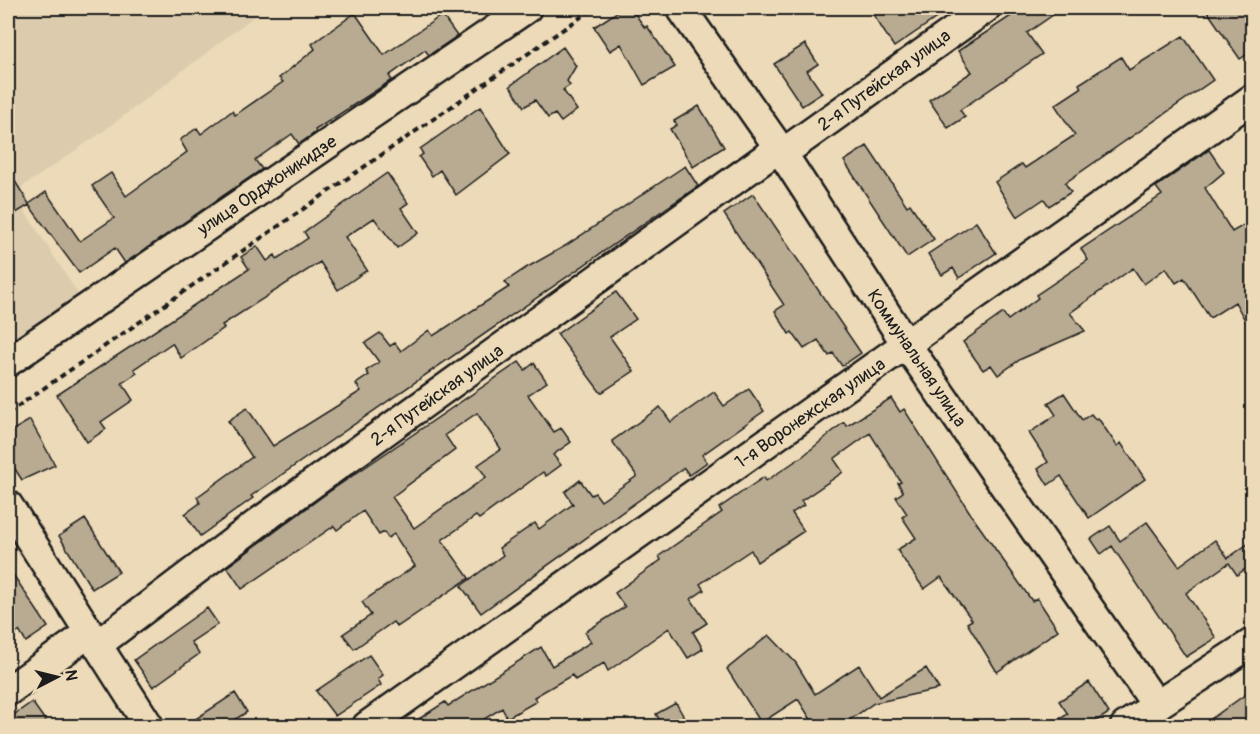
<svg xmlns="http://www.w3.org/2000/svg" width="1260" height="734" font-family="Pangolin,sans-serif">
	<rect width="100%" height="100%" fill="#ecdab8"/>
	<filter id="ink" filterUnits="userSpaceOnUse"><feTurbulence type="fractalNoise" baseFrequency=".0167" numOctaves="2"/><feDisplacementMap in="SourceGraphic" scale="12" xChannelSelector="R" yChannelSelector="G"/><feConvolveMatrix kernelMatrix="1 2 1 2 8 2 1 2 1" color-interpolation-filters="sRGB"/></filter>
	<g filter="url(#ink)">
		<path fill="#dcccad" d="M8,8H265L101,133L13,193L86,306L8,349Z"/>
		<path fill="#b8ab92" stroke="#1c1c1c" stroke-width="1.5" fill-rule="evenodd" d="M623,8H631L645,28L647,26L675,67L644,85L621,44L610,51L594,27Z
			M869,8H951L894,47Z
			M1023,8H1063L1027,33L1042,54L960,110L965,117L948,128L929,100L972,72L958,51Z
			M1205,8H1243L1252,22V51L1240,59Z
			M355,13L384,55L442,15L457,36L429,55L425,50L389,76L392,80L315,130L316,132L299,144L292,134L255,160L262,169L125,263L115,248L79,273L29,205L8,218V170L29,204L46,192L80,241L114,218L92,186L111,173L126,196L187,152L180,140L197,128L201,134L232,111L235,115L283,82L279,78L315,49L312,44Z
			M1183,36L1213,80L1065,183L1071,192L1049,206L1044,199L1017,217L995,182L1022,164L1025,168L1075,135L1055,105L1081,88L1079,84L1121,57L1129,70Z
			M805,44L818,64L807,71L822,93L802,106L774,64Z
			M563,47L576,66L567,81L570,85L563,90L577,110L561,122L555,114L548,118L535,100L524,107L510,86Z
			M699,106L724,147L693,167L670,129L677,125L674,121Z
			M480,107L510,154L456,195L440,170L432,176L419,157L423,154L420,149Z
			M867,146L907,206L910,204L934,239L907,257L844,161Z
			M1209,150L1224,172L1205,188L1232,232L1252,220V333L1235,302L1210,318L1184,278L1176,283L1166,268L1144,284L1133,268L1070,313L1085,331L1021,359L998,375L991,365L983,370L963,342L1003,313L1008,320L1038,298L1036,295L1088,260L1081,249L1162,195L1156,187Z
			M685,166L698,186L251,496L253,498L200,536L185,514L200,503L197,497L252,457L228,421L247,408L273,446L361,391L356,384L369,375L366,371L379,362L365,343L380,333L390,346L395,343L401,351L429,330L433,336L509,287L505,282L526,268L565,246Z
			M387,173L408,203L401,208L418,233L397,248L374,218L345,237L367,270L338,290L320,262L222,325L224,328L181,358L172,343L134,369L137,373L122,383L133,400L101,422L106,429L87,442L57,395L249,269L241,257L257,246L267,261L275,255L277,259L308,238L304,232Z
			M753,194L861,353L842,366L833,353L829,356L818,340L804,349L792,332L789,334L775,311L784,305L724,214Z
			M976,222L996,253L959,278L953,268L942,275L928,254Z
			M616,292L636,319L610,337L634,371L601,393L557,334Z
			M519,362L525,370L534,363L547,382L528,395L554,432L561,428L571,442L553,455L561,465L546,476L543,472L479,519L476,516L442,540L469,578L397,627L393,622L354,649L343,634L371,615L362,602L415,566L394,534L388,538L384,532L379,535L363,511L337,530L334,526L242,589L227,567L323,496ZM477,413L501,449L478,465L486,477L414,528L392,497L455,450L445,435Z
			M749,389L764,411L702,455L707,462L689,475L684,468L481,613L461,586L503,555L499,548L535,523L539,529L573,504L565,492L580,480L591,495L595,493L601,501L637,476L612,441L660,407L671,422L714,392L724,406Z
			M1064,393L1082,420L1091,414L1096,420L1098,418L1117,446L1121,443L1145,479L1089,518L1061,476L1048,485L1038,469L1048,462L1029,433L1056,415L1048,403Z
			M891,398L900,412L904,409L974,519L1032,601L1037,598L1058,630L997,672L967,623L972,620L941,577L924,589L897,550L916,538L902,517L907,514L896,497L903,492L898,483L901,482L870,433L834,459L843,472L801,501L804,505L792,513L804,531L757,562L751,550L700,584L704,590L691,599L707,623L693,632L703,649L688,658L669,628L608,671L604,663L575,680L572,675L534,697L537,701L507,718L502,708L473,726H408L445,702L448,706L541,647L552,666L591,642L585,632L625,607L615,593L661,560L659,556L722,512L719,508L764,477L766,481L803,456L844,422L847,426Z
			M30,420L55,465L22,480L8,458V433Z
			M85,519L119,572L92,589L59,536Z
			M1147,522L1179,566L1215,540L1228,558L1252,541V564L1237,575L1229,563L1186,593L1216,638L1186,657L1112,546L1101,554L1091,539L1110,526L1120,541Z
			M8,567L48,627L26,642L19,631L8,640Z
			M207,608L218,624L191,642L199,654L153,687L134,660Z
			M769,635L796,663L815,694L859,665L879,697L926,668L939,689L874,703L841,726H815L798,699L761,723L727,669Z
			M369,655L383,675L378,679L381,685L335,716L316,691Z
			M1089,682L1109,713L1088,726H1048L1068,714L1059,701Z
			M1252,690V726H1201Z
			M235,693L247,712L225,726H185Z
			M32,702L49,726H8V719Z
			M676,703L689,726H663L656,714Z"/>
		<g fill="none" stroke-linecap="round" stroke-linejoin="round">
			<defs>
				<path id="minor" d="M681,8L779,148L906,344L1157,706
					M783,153L986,8
					M8,362L527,8
					M8,505L149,726
					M97,645L262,520L779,148
					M8,691L89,633
					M367,726L1252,99
					M1125,726L1252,643"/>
			</defs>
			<use href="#minor" stroke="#1c1c1c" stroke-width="33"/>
			<path stroke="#1c1c1c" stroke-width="4" stroke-dasharray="6 4.5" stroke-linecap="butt" d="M8,413L594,8"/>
			<use href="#minor" stroke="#ecdab8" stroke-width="28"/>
		</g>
	</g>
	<g text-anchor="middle" stroke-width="4.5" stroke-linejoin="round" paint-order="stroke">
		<g font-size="18" fill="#1c1c1c" stroke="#ecdab8">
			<text transform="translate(884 80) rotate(-36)" y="6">2-я Путейская улица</text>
			<text transform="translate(267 185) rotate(-34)" y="6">улица Орджоникидзе</text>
			<text transform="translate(917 358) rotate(56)" y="6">Коммунальная улица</text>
			<text transform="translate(437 395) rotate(-36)" y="6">2-я Путейская улица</text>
			<text transform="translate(810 413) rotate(-35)" y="6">1-я Воронежская улица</text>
		</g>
	</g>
	<rect width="1260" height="734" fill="none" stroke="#ecdab8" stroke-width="30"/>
	<rect x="15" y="15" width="1230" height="704" fill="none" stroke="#1c1c1c" stroke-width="2" filter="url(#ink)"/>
	<g transform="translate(57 677) rotate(83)" stroke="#ecdab8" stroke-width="4.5" paint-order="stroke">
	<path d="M0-4.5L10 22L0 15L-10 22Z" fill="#1c1c1c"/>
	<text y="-9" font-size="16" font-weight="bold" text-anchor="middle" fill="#1c1c1c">N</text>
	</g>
</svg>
